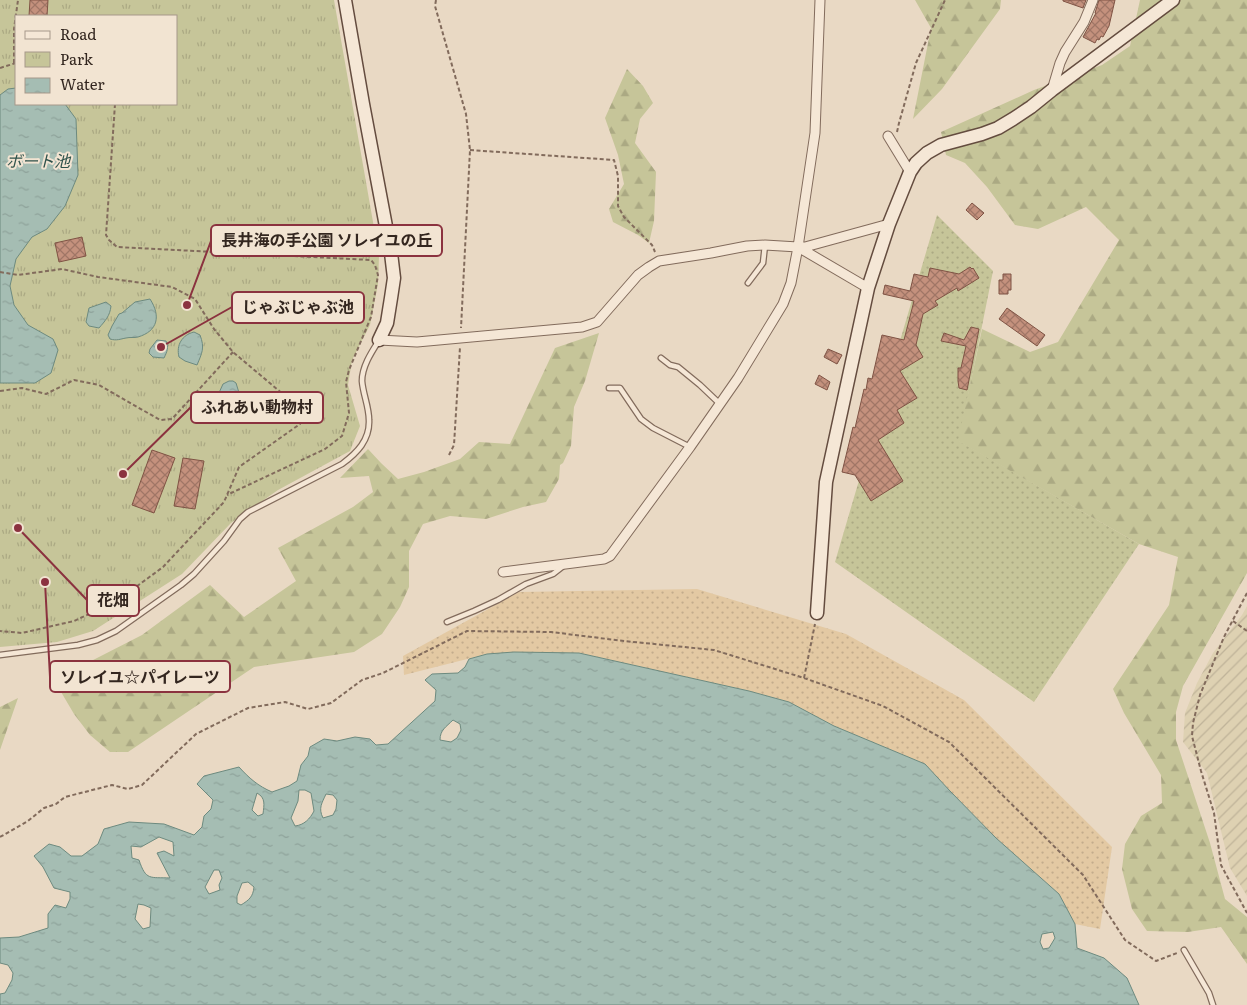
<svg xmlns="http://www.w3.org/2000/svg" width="1247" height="1005" font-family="Literata,'Noto Sans JP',serif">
	<defs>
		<pattern id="farmland-furrows" width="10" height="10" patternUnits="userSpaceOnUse" patternTransform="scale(1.25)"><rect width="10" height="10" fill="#ded1b2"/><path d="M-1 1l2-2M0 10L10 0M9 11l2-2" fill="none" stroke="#bfb399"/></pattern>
		<pattern id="grass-dots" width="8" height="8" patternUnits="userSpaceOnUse" patternTransform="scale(1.25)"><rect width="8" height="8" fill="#c6c599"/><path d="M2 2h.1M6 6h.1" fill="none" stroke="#aba983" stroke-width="1.8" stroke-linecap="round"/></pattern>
		<pattern id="forest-firs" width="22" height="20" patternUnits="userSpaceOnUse" patternTransform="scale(1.25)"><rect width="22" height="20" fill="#c6c599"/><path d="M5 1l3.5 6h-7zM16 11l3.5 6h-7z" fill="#aba983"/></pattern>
		<pattern id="sand-dots" width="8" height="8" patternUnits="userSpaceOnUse" patternTransform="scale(1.25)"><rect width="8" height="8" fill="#e3c9a3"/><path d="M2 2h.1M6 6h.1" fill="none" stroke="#c3ac8c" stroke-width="1.8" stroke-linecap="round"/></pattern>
		<pattern id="park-tufts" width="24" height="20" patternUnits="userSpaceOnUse" patternTransform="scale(1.25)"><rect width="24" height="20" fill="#c6c599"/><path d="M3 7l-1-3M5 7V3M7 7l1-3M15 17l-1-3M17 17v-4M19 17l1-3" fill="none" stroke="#aba983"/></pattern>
		<pattern id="water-ripples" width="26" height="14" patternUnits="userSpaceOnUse" patternTransform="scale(1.25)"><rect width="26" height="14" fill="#a5bdb3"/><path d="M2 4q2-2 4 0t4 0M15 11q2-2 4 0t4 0" fill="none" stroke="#8ea29a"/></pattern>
		<pattern id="building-cross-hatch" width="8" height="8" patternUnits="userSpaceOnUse" patternTransform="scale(1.25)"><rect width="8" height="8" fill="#c4917d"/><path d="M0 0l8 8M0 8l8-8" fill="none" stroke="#a07666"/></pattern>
	</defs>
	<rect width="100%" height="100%" fill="#e9d9c4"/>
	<path fill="url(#farmland-furrows)" d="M1247,606V896L1230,868L1207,773L1183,742L1185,713L1197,683L1213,653L1242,615Z"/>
	<path fill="url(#grass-dots)" d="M937,215L993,271L959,441L1139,544L1034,702L835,562Z"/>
	<path fill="url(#forest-firs)" d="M915,0H1001L1000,9L942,89L913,119L931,28Z
		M1140,0H1247V573L1183,686L1176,712V740L1210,843L1225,899L1247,917V964L1221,927L1188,932L1147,931L1132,909L1122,869L1125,844L1141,816L1162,803L1161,775L1124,713L1113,689L1169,605L1178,557L1139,544L958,441L982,329L1030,352L1058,342L1119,240L1086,207L1038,229L1015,225L987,187L965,163L946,155L941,132L1034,90L1102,65L1130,46Z
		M627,69L643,86L653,103L640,119L635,143L656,172L654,221L649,243L638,235L613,222L609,209L624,184L618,155L605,118Z
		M599,333L585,381L574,407L571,446L563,463L560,465L559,479L546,502L523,507L486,519L450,516L423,524L409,551V587L400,607L382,634L354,652L254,667L128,752H110L90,735L74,714L54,680L142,635L210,585L244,617L296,581L278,548L353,507L373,492L369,476L340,478L368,449L381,463L398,479L424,472L460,459L479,442L510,444L555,348Z
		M18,698L0,750V707Z"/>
	<path fill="url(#sand-dots)" d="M697,589L846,634L964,700L1112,847L1100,929L1075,924L1059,894L996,838L950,791L925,764L834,726L789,702L749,691L579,653L487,654L404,675L403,656L519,592Z"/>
	<path fill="url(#park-tufts)" fill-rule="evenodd" d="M0,0H334L379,256L378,284L370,325L352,360L348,385L360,426L350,451L278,490L231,523L182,574L93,631L57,642L0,647ZM16,16H176V104H16Z"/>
	<path fill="url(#water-ripples)" stroke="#6d8a7f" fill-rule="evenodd" d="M16,88V104H65L76,119L78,175L65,206L47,229L32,237L16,259L10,286L14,305L28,325L53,339L58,350L51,373L35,383H0V95L8,89Z
		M150,299C161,316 158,331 138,337C134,338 130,337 126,338C120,339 117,341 110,339L108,335L112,326L119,314L122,313L135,302Z
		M106,302L111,306C110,316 105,321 99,328L89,326L86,322L89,308Z
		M194,332L200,335C205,348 202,353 197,365L185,361L179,357C176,345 182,335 194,332Z
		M157,340L166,341C169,347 167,352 164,358L153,357L149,353L150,349Z
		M229,381H233L236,383L240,396C233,402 228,404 220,401L218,395L223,384Z
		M514,652L579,653L749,691L789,702L834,726L925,764L950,791L996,838L1059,894L1075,924L1077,948L1104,958L1127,978L1139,1005H0V994L5,993L12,980L13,973L8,965L0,963V938L19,937L48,928V914L55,905L66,908L70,899V892L54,888L43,867L34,856L49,844L60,847L71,856H82L98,844L104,829L129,822L164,824L194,835L202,827L204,816L211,809L213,800L197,784L204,776L239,767C249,778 258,786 272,792L289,786L297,781L301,765L308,756L310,747L324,739L337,741L355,737L370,739L376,745L388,744L435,701L436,690L425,680L432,674L458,673L465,667L469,659L487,654ZM453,720L460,724L461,730L457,738L451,742L440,740C440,730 446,727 453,720ZM299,790H305L311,793L314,811C310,819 304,825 295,826L291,818L298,801ZM257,793C266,798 264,805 263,814L258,816L252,810ZM326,794L333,795L337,800L336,809L333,815L323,818C318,808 322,803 326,794ZM159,837L173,842L174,856L164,851L157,853L170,878C150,877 146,881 139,860L132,858L131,846L141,847ZM214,870H219L222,878L219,885L220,890L209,894L205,887ZM248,882L254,887C253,897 249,900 241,905L237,903V896L242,883ZM138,904L144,905L151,908L150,927L143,929L135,919ZM1053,932L1055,938L1049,948L1043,949L1040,942L1042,934Z"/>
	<path fill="url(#building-cross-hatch)" stroke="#7f5344" d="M30,0H48L47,16H29Z
		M1063,0H1086L1083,8L1063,1Z
		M1099,0H1115L1109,26L1103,37L1101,36L1099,40L1097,39L1095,43L1083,37L1096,13H1095Z
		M972,203L984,213L977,220L966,210Z
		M82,237L86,256L59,262L55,243Z
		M970,267L972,269L973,268L979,278L958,291L957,288L935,301L938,305L923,314L916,345L923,357L900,371L917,398L897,410L904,423L878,440L903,481L871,501L855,475L842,472L853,427L855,428L864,389L866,390L868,378L872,379L882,335L904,340L914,301L883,294L885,285L910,291L914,274L928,277L930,268L959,274Z
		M1003,274H1011V290H1008V294H999V280H1003Z
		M1007,308L1045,335L1037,346L999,319Z
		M971,327L979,329L967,390L959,388L958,381V368H961L966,346L941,341L944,333L964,340Z
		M828,349L842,355L837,364L824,357Z
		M819,375L830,382L827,390L815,384Z
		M152,450L175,458L154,513L132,505Z
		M183,458L204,461L195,509L174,506Z"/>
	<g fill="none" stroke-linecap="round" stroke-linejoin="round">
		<defs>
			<path id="lane" d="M748,283L763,263L765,245
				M661,358L670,365L678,367L700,385L720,404
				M609,388H620L641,419L653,428L690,447
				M447,622L474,611L498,600L526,584L553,574L562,567
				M0,655L78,645L97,640L116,631L181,585L194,574L224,541L240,519L248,512L342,464C357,453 370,440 369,420C369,407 363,394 362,381C362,367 371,353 378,342
				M1184,950L1209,993L1213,1005"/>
			<path id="street" d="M1052,90L1060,63L1065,52L1084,22L1093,0
				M888,136L910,172
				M798,247L868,288
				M379,340L417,342L582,327L597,322L638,275L649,267L659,261L711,253L747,246L765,245L798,247H805L889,224
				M503,572L604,559L610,556L690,447L738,378L783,304L791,283L798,247L815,133L820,0"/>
			<path id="secondary" d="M345,0L363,104L391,253L394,278L391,298L387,323L379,340
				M817,613L826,482L868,288L889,224L910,172L916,163L927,153L941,145L982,134L998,128L1013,119L1031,107L1052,90L1173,0"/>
		</defs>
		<use href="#lane" stroke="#826b5c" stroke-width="7"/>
		<use href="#street" stroke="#826b5c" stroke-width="11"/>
		<use href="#secondary" stroke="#644c3f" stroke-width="15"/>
		<path stroke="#826b5c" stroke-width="2" stroke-dasharray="4 2.5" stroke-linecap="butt" d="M436,0L435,6L466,114L470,150L461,328
			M14,63V29L18,0
			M0,68L16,63
			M115,104L106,235L109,240L117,247L371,260L375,265L378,275L371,317L349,370L346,382L349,413L342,436L325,449L227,495
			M897,132L899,123L916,63L945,0
			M470,150L614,160L618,176V206L624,217L652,245L655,252
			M0,272L18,275L62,269L98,277L172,287L195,299L214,329L233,352L297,406L300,424L239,467L224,502L163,567L117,601L74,621L22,633L0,631
			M0,391L22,388L46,394L74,380L99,385L160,420L172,419L233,352
			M449,455L454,445L460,347
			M1247,593L1224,637L1200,695L1193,723L1192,736L1201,771L1214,813L1221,865L1247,913
			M1233,621L1247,631
			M804,678L815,624
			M0,837L28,821L44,808L56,804L65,797L112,785L128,789L142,785L196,734L248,708L285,702L308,709L331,703L362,680L383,673L467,631L551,632L624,641L714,650L804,678L883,706L949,742L1083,875L1125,940L1156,961L1177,953"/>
		<use href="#lane" stroke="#f5e7d6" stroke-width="4.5"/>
		<use href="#street" stroke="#f5e7d6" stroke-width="9"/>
		<use href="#secondary" stroke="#f5e7d6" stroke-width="12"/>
	</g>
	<g text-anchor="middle" stroke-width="4" stroke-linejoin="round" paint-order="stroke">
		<g font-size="16" font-style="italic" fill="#2f524b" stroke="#f2e4d2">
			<text x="38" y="167">ボート池</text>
		</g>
	</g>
	<path fill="none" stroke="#8b323f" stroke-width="2" d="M187 305L211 241M161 347L232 307M123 474L191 407M18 528L87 600M45 582L50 677"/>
	<g fill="#8b323f" stroke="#f2e4d2" stroke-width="2">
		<circle cx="187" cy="305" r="5"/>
		<circle cx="161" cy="347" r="5"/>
		<circle cx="123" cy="474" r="5"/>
		<circle cx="18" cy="528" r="5"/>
		<circle cx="45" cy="582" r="5"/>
	</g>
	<g fill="#f2e4d2" stroke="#8b323f" stroke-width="2">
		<rect x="211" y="225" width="231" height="31" rx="5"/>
		<rect x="232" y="292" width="132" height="31" rx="5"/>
		<rect x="191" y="392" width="132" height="31" rx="5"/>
		<rect x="87" y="585" width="52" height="31" rx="5"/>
		<rect x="50" y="661" width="180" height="31" rx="5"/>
	</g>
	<g font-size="16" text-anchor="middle" font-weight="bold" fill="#33261f">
		<text x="327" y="246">長井海の手公園 ソレイユの丘</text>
		<text x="298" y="313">じゃぶじゃぶ池</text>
		<text x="257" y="413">ふれあい動物村</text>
		<text x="113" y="606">花畑</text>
		<text x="140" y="683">ソレイユ☆パイレーツ</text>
	</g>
	<rect x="15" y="15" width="162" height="90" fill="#f2e4d2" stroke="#a6988a"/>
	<rect x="25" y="31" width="25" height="8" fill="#f5e7d6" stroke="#a6988a"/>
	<text x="60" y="40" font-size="15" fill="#33261f">Road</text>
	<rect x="25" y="52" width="25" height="15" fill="url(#park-tufts)" stroke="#a6988a"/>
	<text x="60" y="65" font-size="15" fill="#33261f">Park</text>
	<rect x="25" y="78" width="25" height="15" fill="url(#water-ripples)" stroke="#a6988a"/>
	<text x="60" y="90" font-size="15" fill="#33261f">Water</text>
</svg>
